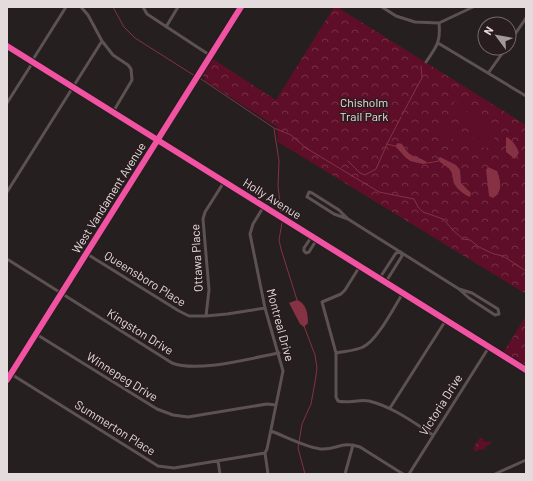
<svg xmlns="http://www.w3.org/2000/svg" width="533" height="481" font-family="Barlow,sans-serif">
	<defs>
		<pattern id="park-crowns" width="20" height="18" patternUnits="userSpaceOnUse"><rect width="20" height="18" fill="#5e0e28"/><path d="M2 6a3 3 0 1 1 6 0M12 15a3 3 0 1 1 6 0" fill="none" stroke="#753047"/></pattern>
	</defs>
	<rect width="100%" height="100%" fill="#251f20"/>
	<path fill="url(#park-crowns)" d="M334,7H337L526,125V294L278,142L277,127L206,81L203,75L213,59L276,100Z
		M526,316V368L503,353Z
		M480,438H483V441L487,442L490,441L491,444L485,447V449L481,450L480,449L475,452L473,448Z"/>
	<path fill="#5e0e28" d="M454,101L458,103L461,108L462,106L466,109L467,113L468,111L472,113L473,118L474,115L479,118L481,123L484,122L486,123C486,132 496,134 495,144L487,136L483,131L482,135L478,132V129L474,131L472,126L468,127L469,122L465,124L461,123L462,120L458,119L454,115Z
		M448,125L454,126L457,130L459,126L462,130V134L466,131L467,135L472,134V139L476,137L480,139L477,142H482L494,145C487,151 479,145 471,148L469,146V144H462L458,142L461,140L457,141L452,139L453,137H445L443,135L444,133H436Z"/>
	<path fill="#873145" d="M507,137C513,141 517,146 519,153L515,159L506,152V138Z
		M398,143L402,144C412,161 415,153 428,163L423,164L410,161L405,157L396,147L395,146Z
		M440,157L456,165L460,170L461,183L471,193L470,197C466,196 457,189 455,185C452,181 454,175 450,170C447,165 441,165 438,159Z
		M488,167L497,171C501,181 503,192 493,198L489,196L486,170Z
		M297,300C306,303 308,313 308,323L304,327L300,324L289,303Z"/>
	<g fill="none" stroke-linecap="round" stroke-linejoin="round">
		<path stroke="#873145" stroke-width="1" d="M113,7L124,27L135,38L195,76
			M198,77L274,128L291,135L306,148L379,192L414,199L418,207L423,212L443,219L453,230L463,239L470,240L479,247L494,254L503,256L526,271
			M402,115L419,83L422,78L421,66
			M274,129L279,161L278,186L281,211
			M387,144L395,146
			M348,161L360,173L365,175L376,169L387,144L401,117
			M428,163L439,161
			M282,223L279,240L281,249L297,300
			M304,326L315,355L317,368L315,382L311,404L302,424L298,448L305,474"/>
		<path stroke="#5d5152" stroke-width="3" d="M81,7L88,15L102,41L113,55L128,65L131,69L132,80L113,112
			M143,7L147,14L211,56
			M382,7L396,16L415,22L439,23L473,7
			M166,27L178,7
			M438,43L526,96
			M509,43L526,18
			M7,46L526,370
			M32,61L66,7
			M426,62C436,47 441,43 439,23
			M489,72L506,48
			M7,103L33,62
			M7,192L102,41
			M264,206L253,224L250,234L265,308L283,371L267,449L265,453L268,474
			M348,219L334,214L309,198L307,197L309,192L312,193L339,210L348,219L459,289L469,298L495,315L499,314L498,309L472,293L459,289
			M312,236L304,248V251L306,253L309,252L317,239
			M401,252L402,256L387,280L383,281L381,276L396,253Z
			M87,254L179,311L189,316H206L227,314L265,308
			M7,259L172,363C198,373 251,358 279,353
			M360,266L345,290L341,294L322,302L336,353V397L338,401C348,404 359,399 369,401C393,407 413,422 433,435
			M206,316L209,290L203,219L205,212L224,182
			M36,334L157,409L173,415L188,417L267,404L276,405
			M336,353C345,351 355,351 363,347C377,341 394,307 403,293
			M11,374L158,466L174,468L265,453
			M390,408L446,320
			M271,431C285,436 309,449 323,449C338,449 342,441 360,447L403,474
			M218,461L220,474
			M345,474L353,445
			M409,474L489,347
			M495,474L526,460"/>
		<path stroke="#5d5152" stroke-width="4" d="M7,380L241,7"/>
		<defs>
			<path id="cycleway" d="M7,46L526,370
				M7,380L241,7"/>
		</defs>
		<use href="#cycleway" stroke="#281c1e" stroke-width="8"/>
		<use href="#cycleway" stroke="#f153a3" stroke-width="6"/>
	</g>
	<g text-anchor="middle" stroke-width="3" stroke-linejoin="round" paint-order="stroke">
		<g font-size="12" fill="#f6dadd" stroke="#281c1e">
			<text x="364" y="107">Chisholm<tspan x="364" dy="14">Trail Park</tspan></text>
		</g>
		<g font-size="12" fill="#e4dbdc" stroke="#281c1e">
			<text transform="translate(109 198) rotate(-58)" y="4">West Vandament Avenue</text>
			<text transform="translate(272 199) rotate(32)" y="4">Holly Avenue</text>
			<text transform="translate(197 258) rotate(-93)" y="4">Ottawa Place</text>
			<text transform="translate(145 279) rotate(32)" y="4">Queensboro Place</text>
			<text transform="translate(280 325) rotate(75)" y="4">Montreal Drive</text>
			<text transform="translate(140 332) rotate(32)" y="4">Kingston Drive</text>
			<text transform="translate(122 377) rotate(32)" y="4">Winnepeg Drive</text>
			<text transform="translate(441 405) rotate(-58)" y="4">Victoria Drive</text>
			<text transform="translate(115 428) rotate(32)" y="4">Summerton Place</text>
		</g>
	</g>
	<rect width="533" height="481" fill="none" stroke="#e4dbdc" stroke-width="16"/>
	<g transform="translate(497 36) rotate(302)"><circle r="19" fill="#281c1e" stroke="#73686a"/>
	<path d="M0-3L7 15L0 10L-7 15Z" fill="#a1999a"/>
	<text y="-6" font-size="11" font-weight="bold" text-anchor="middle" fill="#e4dbdc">N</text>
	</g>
</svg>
